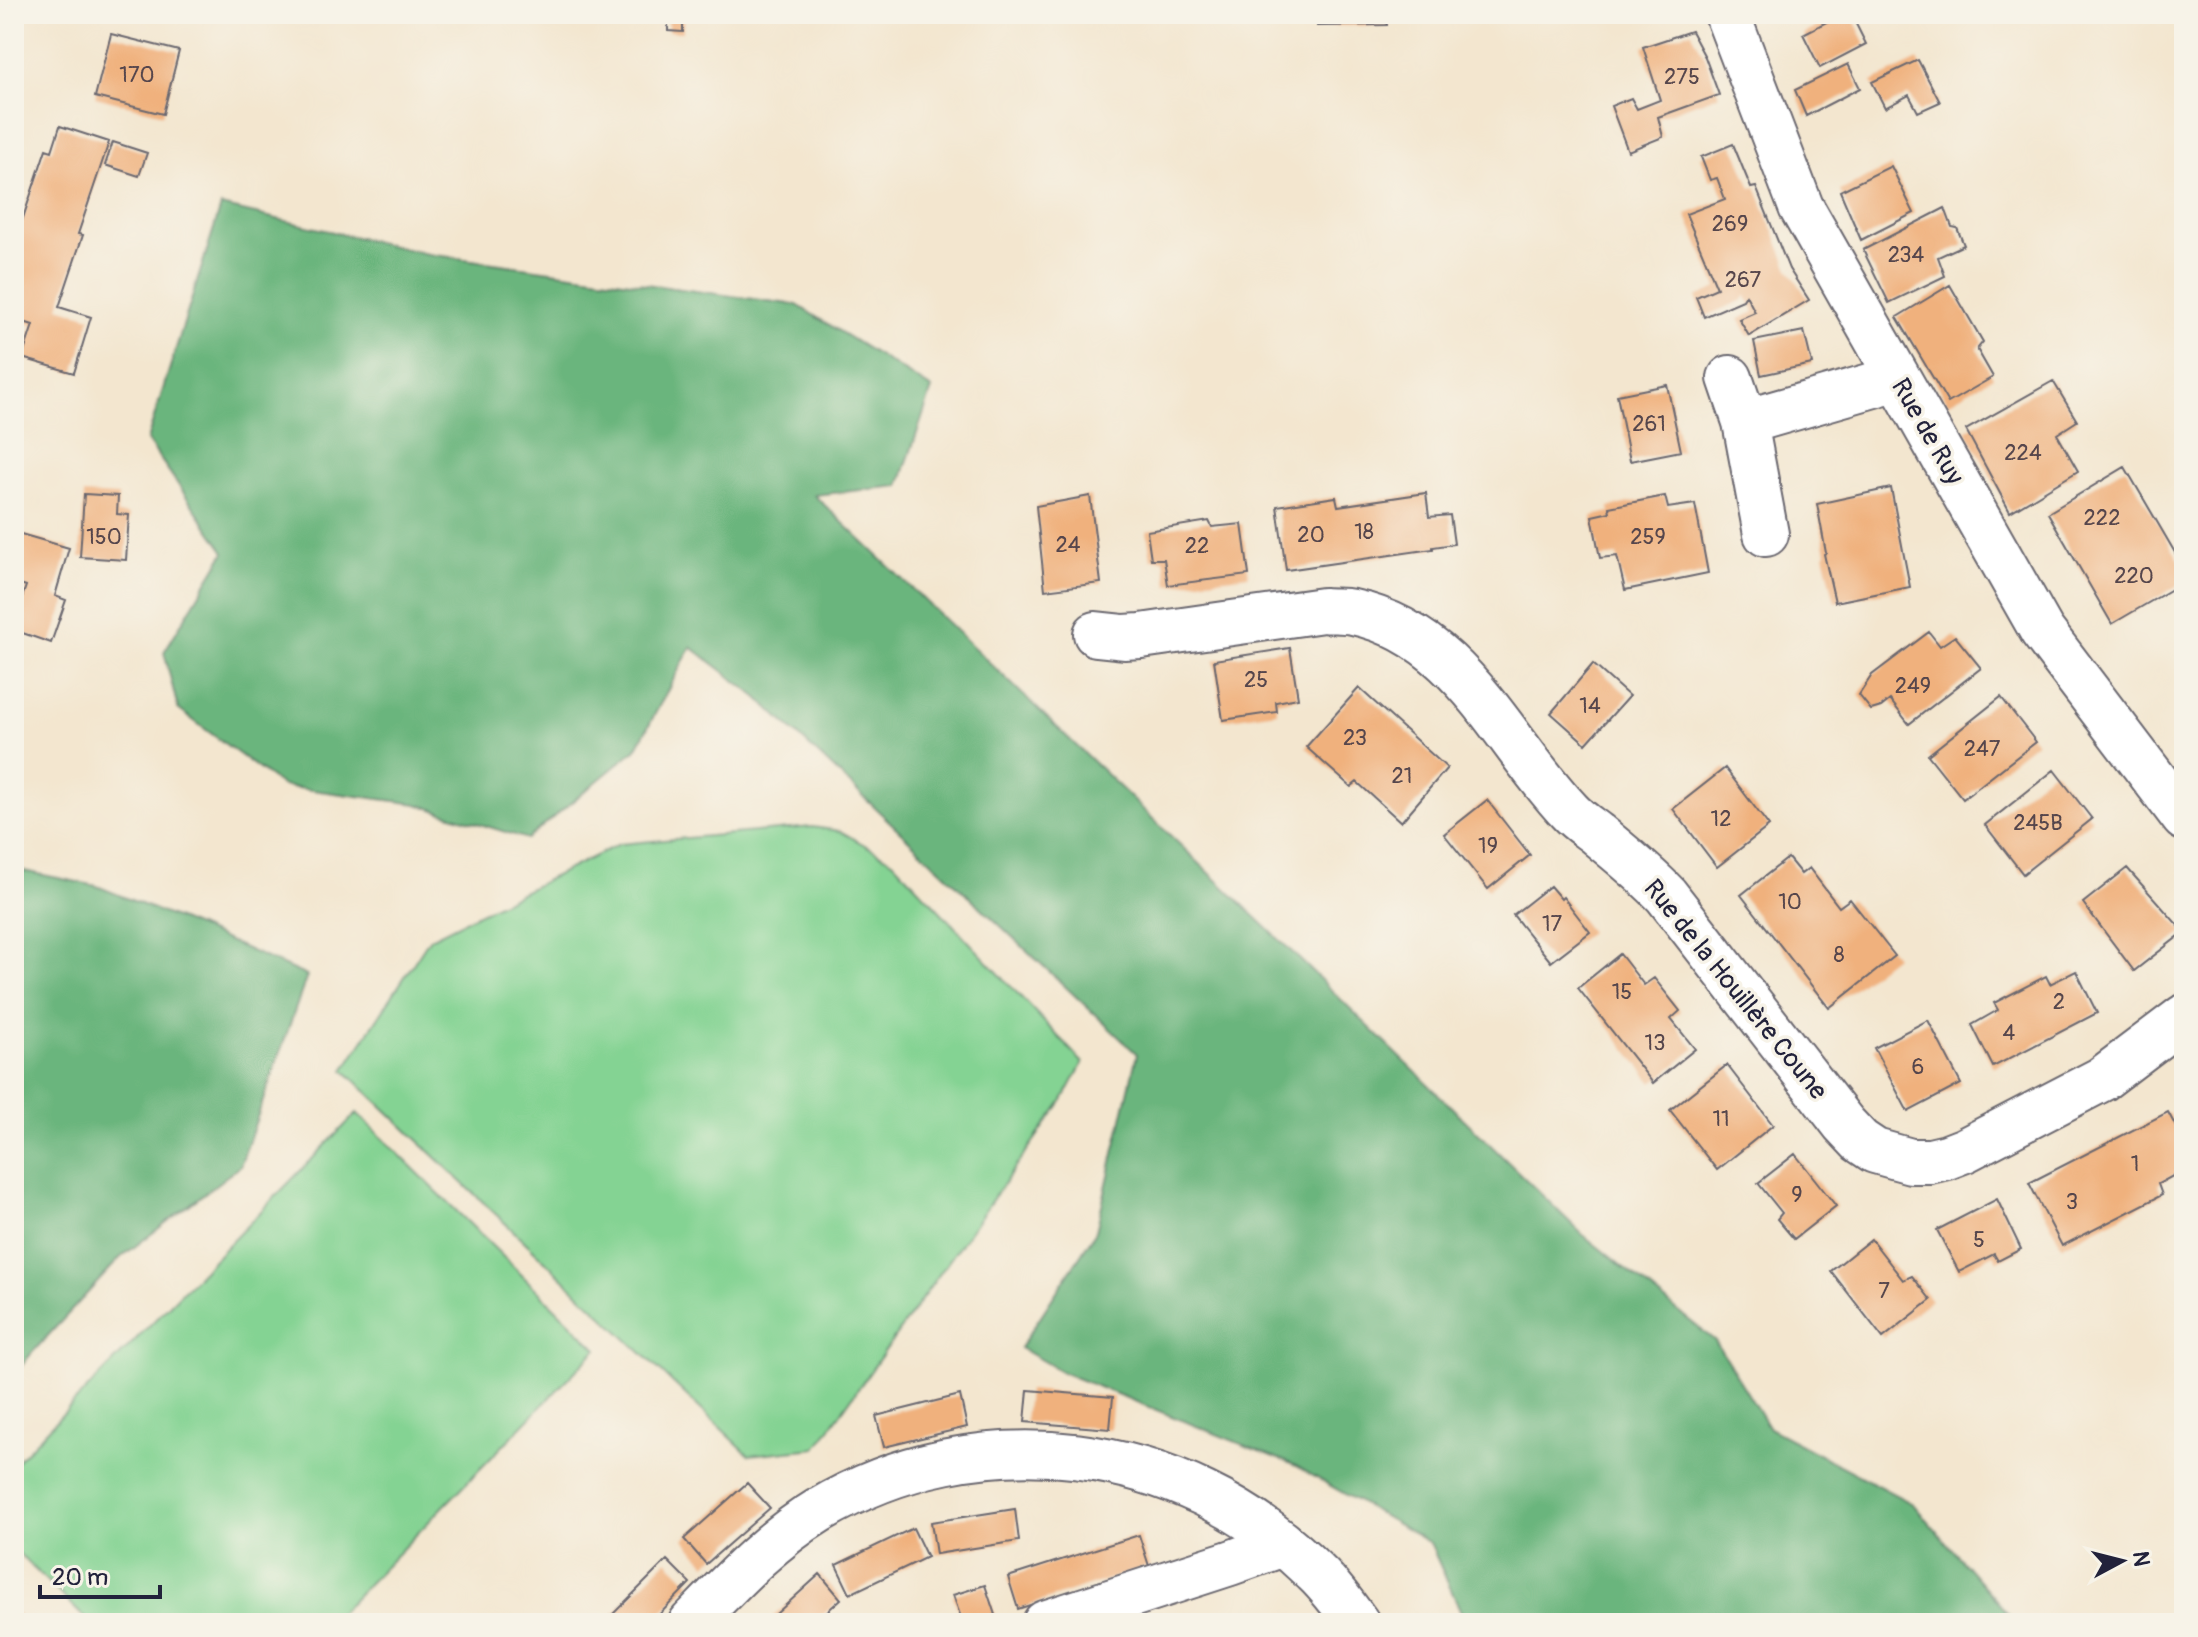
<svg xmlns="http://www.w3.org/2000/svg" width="2198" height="1637" font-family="Pangolin,sans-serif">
	<rect width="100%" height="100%" fill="#f7f3e8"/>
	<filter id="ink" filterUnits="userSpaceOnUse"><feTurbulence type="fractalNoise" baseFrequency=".0125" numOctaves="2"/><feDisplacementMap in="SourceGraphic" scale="16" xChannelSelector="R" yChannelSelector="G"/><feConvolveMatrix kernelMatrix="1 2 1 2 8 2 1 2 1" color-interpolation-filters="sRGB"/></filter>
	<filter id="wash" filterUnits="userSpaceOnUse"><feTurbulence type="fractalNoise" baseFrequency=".006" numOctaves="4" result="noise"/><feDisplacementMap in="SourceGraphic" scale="32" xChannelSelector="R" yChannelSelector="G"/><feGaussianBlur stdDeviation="1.8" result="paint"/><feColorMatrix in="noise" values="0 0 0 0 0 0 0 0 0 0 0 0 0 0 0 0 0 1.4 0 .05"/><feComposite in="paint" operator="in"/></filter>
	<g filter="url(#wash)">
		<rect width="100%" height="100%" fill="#f3e6cf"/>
		<path fill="#84d393" stroke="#537a67" stroke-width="2" d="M812,827L840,831L893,861L1083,1063L1063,1100L816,1448L749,1455L344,1070L430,938L619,844Z
			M357,1113L597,1349L330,1623H90L14,1549V1464Z"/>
		<path fill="#6bb57d" stroke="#466c5c" stroke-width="2" d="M221,206L428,254L797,305L932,389L899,486L814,495L1287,947L1582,1234L1715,1341L1769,1428L1913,1504L2016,1623H1466L1430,1543L1294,1465L1064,1373L1020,1348L1096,1231L1137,1054L757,697L691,647L636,749L527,839L417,804L282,786L178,709L164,652L225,552L147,440Z
			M14,869L97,886L197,927L307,976L240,1166L120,1258L31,1354L14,1375Z"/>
		<g id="blocks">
			<path fill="#f0b17d" d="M609,14H626L625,20L608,19Z
				M668,14H683V32L668,31Z
				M1317,14H1386L1387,25L1317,26Z
				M1842,14H1851L1866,44L1820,68L1803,34Z
				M1691,31L1705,57L1719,95L1658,117L1663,137L1628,151L1611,106L1631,98L1637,109L1660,100L1643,47Z
				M111,34L179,51L163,114L95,97Z
				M1918,60L1940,102L1918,112L1909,95L1885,108L1872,82Z
				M1848,64L1860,88L1806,116L1795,90Z
				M60,126L109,142L78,234L83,235L59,307L91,317L74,373L22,358L33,325L14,319V245L46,149L52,151Z
				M113,142L147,153L139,176L105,165Z
				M1733,144L1751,188L1756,187L1789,269L1809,300L1749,336L1739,319L1755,312L1746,295L1743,300L1704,317L1696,297L1717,288L1686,214L1725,199L1717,178L1710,180L1701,157Z
				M1891,166L1914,213L1861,240L1840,191Z
				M1945,208L1952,227L1957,228L1964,245L1938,257L1945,276L1889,303L1863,250Z
				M1950,285L1983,342L1977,349L1993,377L1948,403L1897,317Z
				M1804,331L1812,364L1761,375L1754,341Z
				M2053,381L2077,421L2057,434L2078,471L2010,512L1966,430Z
				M1667,385L1681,451L1630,461L1617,395Z
				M2125,467L2184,568V582L2112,624L2048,513Z
				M1891,488L1910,587L1835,602L1824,554L1826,553L1817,504Z
				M1426,493L1429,517L1450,515L1454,544L1433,547V549L1286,570L1277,506L1336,497L1338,506Z
				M84,494L118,496L117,514L129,515L126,560L80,557Z
				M1090,496L1101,583L1045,590L1036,506Z
				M1665,496L1668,508L1695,504L1708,573L1625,590L1617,556L1600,558L1592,516L1610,512L1609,507Z
				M1209,521L1212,527L1242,524L1249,575L1168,585L1164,559H1151L1147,531Z
				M14,532L69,548L55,596L66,600L51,643L14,630V621L26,586L14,582Z
				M1929,632L1940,646L1955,636L1981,668L1909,724L1890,700L1881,707L1871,710L1859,695L1872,675Z
				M1290,648L1298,698L1276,702L1277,712L1223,720L1214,660Z
				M1593,664L1629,696L1586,744L1551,713Z
				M1359,688L1447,768L1401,822L1357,782L1351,787L1306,747Z
				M2001,697L2036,742L1963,799L1928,755Z
				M1725,768L1769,826L1717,867L1673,809Z
				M2054,770L2092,819L2023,874L1985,825Z
				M1487,800L1530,855L1488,889L1444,834Z
				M1788,858L1801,874L1809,868L1839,907L1850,899L1895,956L1829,1008L1741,895Z
				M2127,868L2184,932L2134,971L2083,903Z
				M1550,886L1561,899L1563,897L1590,932L1551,962L1513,915Z
				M1620,954L1644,985L1654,978L1680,1011L1671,1019L1695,1049L1653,1083L1578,988Z
				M2076,971L2097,1013L1993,1067L1972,1025L1998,1010L1994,1003L2046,976L2050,984Z
				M1928,1020L1961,1084L1908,1112L1874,1048Z
				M1727,1065L1773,1125L1717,1170L1670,1110Z
				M2168,1112L2184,1142V1170L2158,1184L2162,1195L2062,1246L2029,1183Z
				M1795,1154L1836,1206L1794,1239L1777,1219L1782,1213L1758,1183Z
				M1997,1199L2021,1249L1998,1261L1994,1254L1959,1272L1937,1230Z
				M1871,1239L1903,1280L1912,1276L1931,1300L1883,1338L1831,1271Z
				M1028,1390L1113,1397L1110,1429L1025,1422Z
				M960,1395L967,1427L884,1447L876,1416Z
				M747,1483L770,1508L706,1564L684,1539Z
				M1015,1509L1019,1541L936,1554L931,1522Z
				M913,1528L927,1557L850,1594L836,1565Z
				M1139,1535L1149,1566L1018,1609L1008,1577Z
				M667,1560L690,1583L651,1623H608L606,1621Z
				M820,1574L841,1599L814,1623H766Z
				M985,1585L995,1615L973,1623H963L953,1595Z
				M14,1610L26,1623H14Z"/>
		</g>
	</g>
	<g filter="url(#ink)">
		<use href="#blocks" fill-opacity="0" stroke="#6b676f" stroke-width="2"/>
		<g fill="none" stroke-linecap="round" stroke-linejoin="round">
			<defs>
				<path id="minor" d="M1727,14L1801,207L2042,631L2184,818
					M1730,378L1745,422L1766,534
					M1745,422L1898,378
					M1096,634L1124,637L1141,636L1323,610C1333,611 1343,610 1353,612C1460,634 1501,739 1569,811C1577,820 1588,827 1597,834C1621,854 1645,873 1666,895L1844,1124L1860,1141L1875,1151L1911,1161H1930L1947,1157L1965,1150L2102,1079L2184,1017
					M691,1623C731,1582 769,1541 818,1511C979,1415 1182,1441 1315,1572C1331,1587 1344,1605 1357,1623
					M1045,1623L1230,1563L1283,1544"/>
			</defs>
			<use href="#minor" stroke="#6b676f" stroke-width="48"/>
			<use href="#minor" stroke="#fff" stroke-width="44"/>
		</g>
	</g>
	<g text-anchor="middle" stroke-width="7" stroke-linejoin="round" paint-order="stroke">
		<g font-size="22" fill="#56464c">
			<text x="137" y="82">170</text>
			<text x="1682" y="84">275</text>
			<text x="1730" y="231">269</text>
			<text x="1906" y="262">234</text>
			<text x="1743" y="287">267</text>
			<text x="1649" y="431">261</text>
			<text x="2023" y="460">224</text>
			<text x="2102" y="525">222</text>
			<text x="1364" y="539">18</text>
			<text x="1311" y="542">20</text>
			<text x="104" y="544">150</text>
			<text x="1648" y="544">259</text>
			<text x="1068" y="552">24</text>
			<text x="1197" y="553">22</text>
			<text x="2134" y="583">220</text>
			<text x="1256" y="687">25</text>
			<text x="1913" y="693">249</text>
			<text x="1590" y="713">14</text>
			<text x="1355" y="745">23</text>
			<text x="1982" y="756">247</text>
			<text x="1402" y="783">21</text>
			<text x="1721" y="826">12</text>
			<text x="2038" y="830">245B</text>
			<text x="1488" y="853">19</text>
			<text x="1790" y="909">10</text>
			<text x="1552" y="931">17</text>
			<text x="1839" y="962">8</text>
			<text x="1622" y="999">15</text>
			<text x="2059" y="1009">2</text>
			<text x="2009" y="1040">4</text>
			<text x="1655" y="1050">13</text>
			<text x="1918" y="1074">6</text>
			<text x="1721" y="1126">11</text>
			<text x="2135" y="1171">1</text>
			<text x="1797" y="1202">9</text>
			<text x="2072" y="1209">3</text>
			<text x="1979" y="1247">5</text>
			<text x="1884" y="1298">7</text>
		</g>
		<g font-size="26" fill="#22223b" stroke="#f7f3e8">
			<text transform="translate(1928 431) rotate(60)" y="9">Rue de Ruy</text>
			<text transform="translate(1736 989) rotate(51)" y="9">Rue de la Houillère Coune</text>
		</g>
	</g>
	<rect width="2198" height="1637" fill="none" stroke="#f7f3e8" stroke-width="48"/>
	<g transform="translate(2122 1561) rotate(83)" stroke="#f7f3e8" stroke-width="6" paint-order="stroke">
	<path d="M0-6L14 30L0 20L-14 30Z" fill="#22223b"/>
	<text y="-12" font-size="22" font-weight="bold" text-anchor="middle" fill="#22223b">N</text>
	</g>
	<path d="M40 1585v12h120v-12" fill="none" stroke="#22223b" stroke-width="4"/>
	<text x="52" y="1585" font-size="24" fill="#22223b" stroke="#f7f3e8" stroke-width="6" paint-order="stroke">20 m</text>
</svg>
